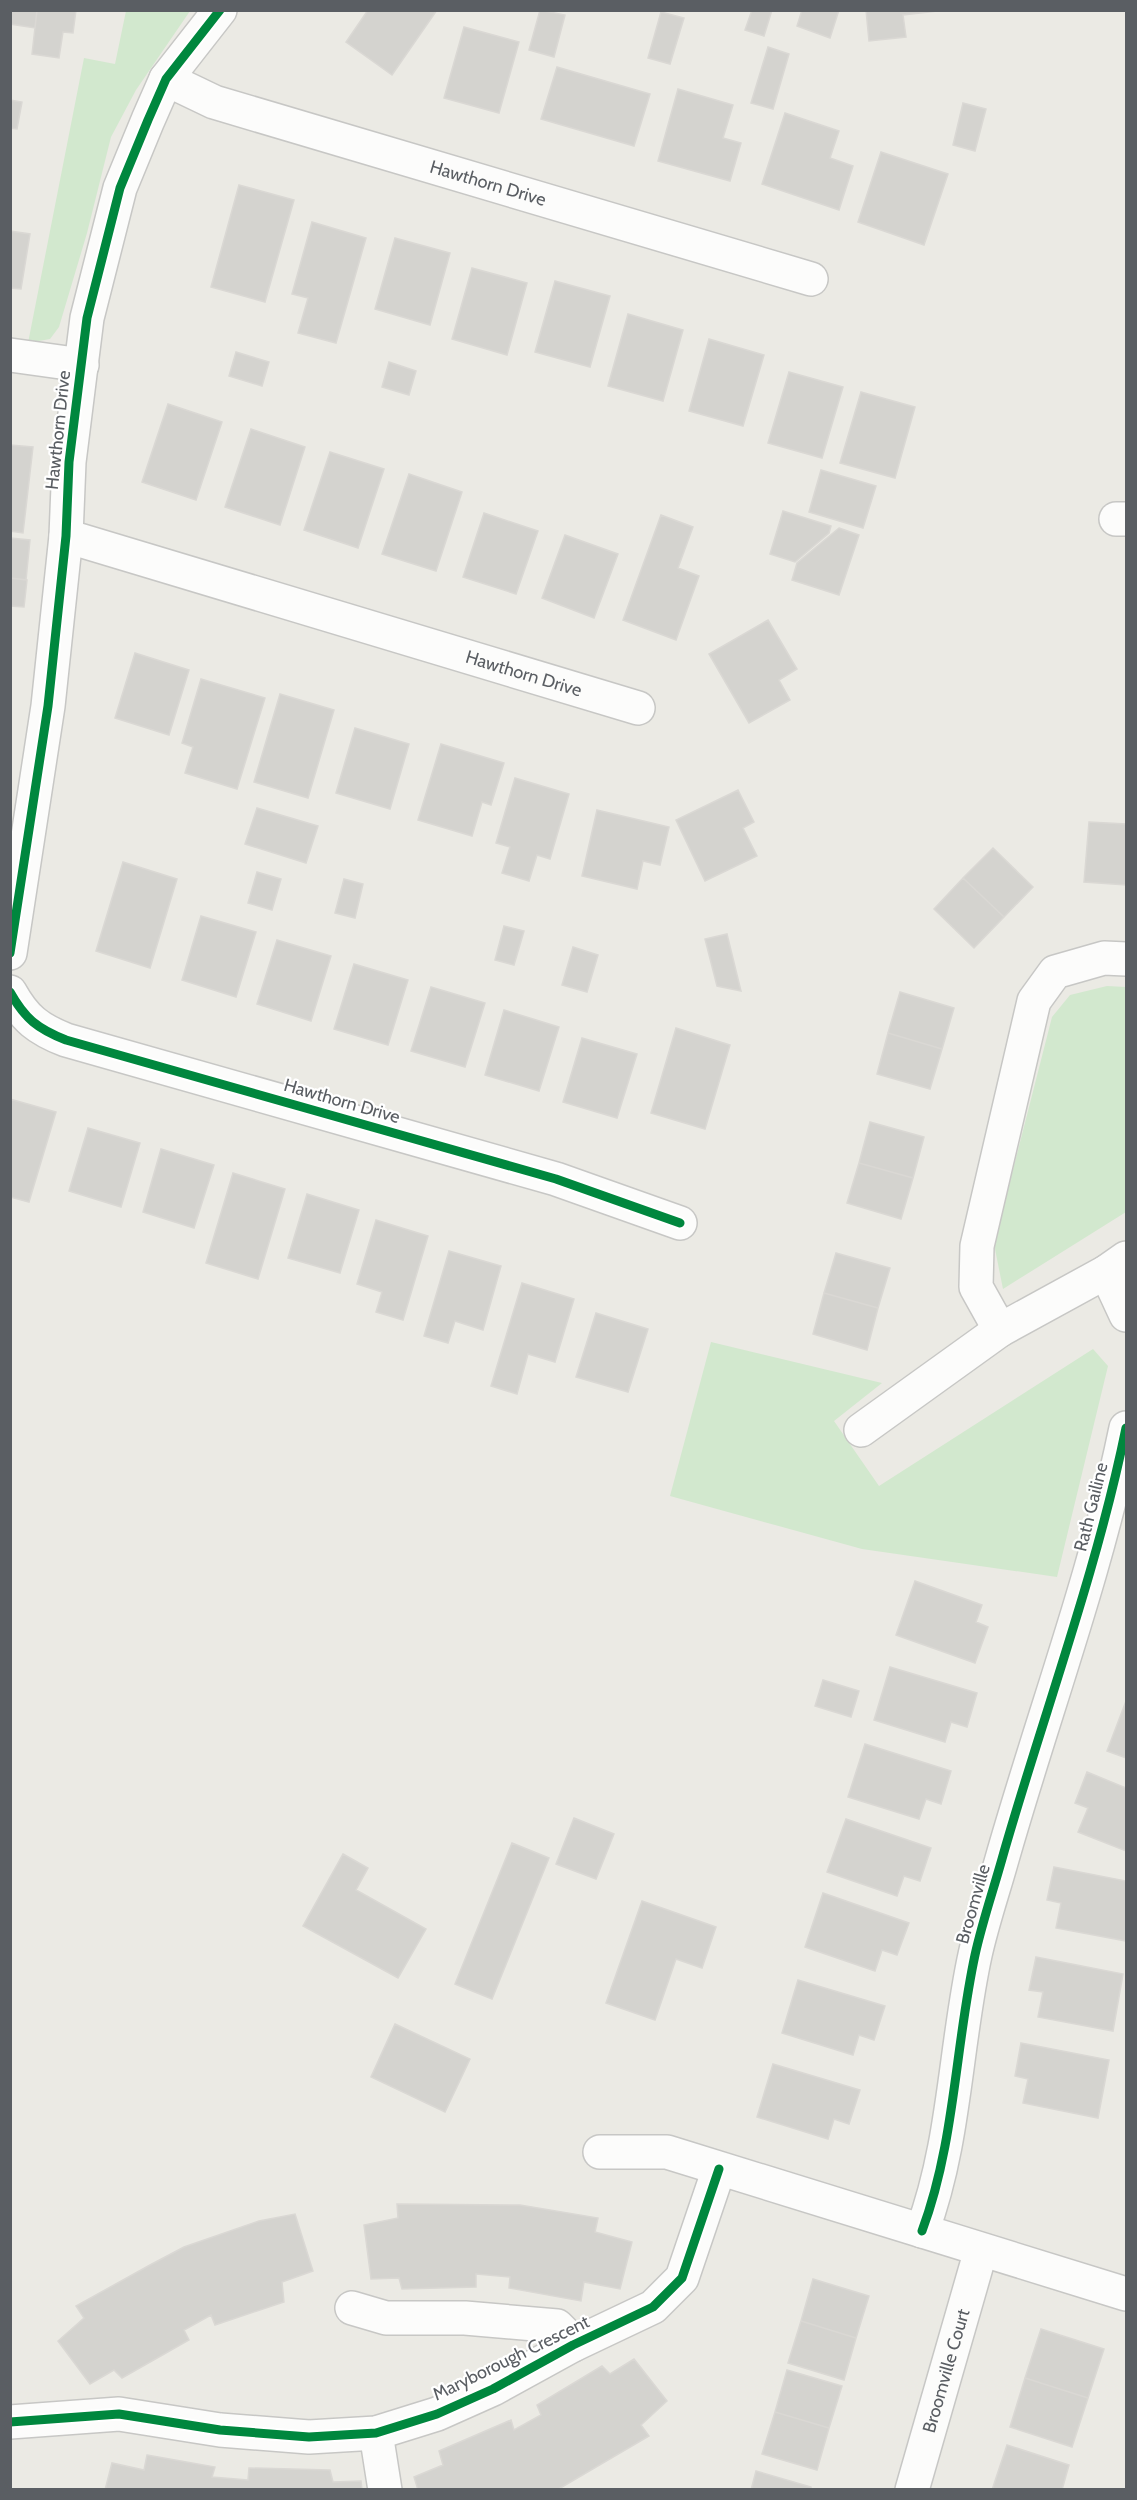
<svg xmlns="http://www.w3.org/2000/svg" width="1137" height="2500" font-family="Cabin,sans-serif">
	<rect width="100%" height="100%" fill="#ebeae4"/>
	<path fill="#d2e8ce" d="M126,11H190L136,90L111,137L87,233L59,327L50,339L28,343L84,58L115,64Z
		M1107,986L1126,987V1212L1003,1289L994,1244L1052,1017L1070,995Z
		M711,1342L882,1383L834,1421L879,1486L1093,1349L1108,1366L1057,1577L862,1549L670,1496Z"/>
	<path fill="#d4d3cf" stroke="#dad8d4" stroke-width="1.5" d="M10,10H37L35,28L10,24Z
		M37,10H76L73,33L63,32L59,58L32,54Z
		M368,10H437L392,75L346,42Z
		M540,10L565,15L554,57L529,50Z
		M752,10H772L764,36L745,30Z
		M802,10H839L830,38L797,26Z
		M866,10H946L903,15L906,37L869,41Z
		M661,12L684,18L670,64L648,58Z
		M464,27L519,42L499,113L444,98Z
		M768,47L789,54L773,109L751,103Z
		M557,67L650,94L634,146L541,119Z
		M678,89L733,105L723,138L741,143L730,181L658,161Z
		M10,100L22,102L17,129L10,128Z
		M963,103L986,109L975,151L953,145Z
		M785,113L839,131L830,158L853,166L839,210L762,184Z
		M881,152L948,174L924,245L858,222Z
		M239,185L294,200L265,302L211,287Z
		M312,222L366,238L336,343L298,333L308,298L292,294Z
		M10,231L30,234L21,289L10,288Z
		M395,238L450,253L430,325L375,309Z
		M472,268L527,283L507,355L452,339Z
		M555,281L610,296L590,367L535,352Z
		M628,314L683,330L663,401L608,386Z
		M709,339L764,355L743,426L689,411Z
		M236,352L269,362L262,386L229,376Z
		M389,362L416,371L409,395L382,387Z
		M789,372L843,387L822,458L768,443Z
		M861,392L915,407L895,478L840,463Z
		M168,404L222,422L196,500L142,482Z
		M251,429L305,447L280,525L225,507Z
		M10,445L33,447L23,533L10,531Z
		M330,452L384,469L358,548L304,530Z
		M821,470L876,486L863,528L809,512Z
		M409,474L462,492L436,571L382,554Z
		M783,511L831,526L829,533L795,562L770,554Z
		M484,513L538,531L516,594L463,577Z
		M661,515L693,527L678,568L699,576L676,640L623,620Z
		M839,528L859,535L839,595L792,580L797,563Z
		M565,535L618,554L594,618L542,598Z
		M10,538L30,540L26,580L10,578Z
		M10,578L27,580L24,607L10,606Z
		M768,620L797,669L779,680L790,700L749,723L709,654Z
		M135,653L189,670L169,735L115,718Z
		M201,679L265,698L237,789L185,773L193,747L182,743Z
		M280,694L334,710L308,798L254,782Z
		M355,728L409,744L390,809L336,793Z
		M441,744L504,763L491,805L482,802L472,836L418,820Z
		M515,778L569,794L550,859L537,855L529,881L502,873L510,847L496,843Z
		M738,790L754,822L743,828L757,856L705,881L676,820Z
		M257,808L318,826L306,863L245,844Z
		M597,810L669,827L660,865L643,861L637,889L582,876Z
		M1089,822L1126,824V885L1084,882Z
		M993,848L1033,887L1004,917L963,878Z
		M123,862L177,879L150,968L96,951Z
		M257,872L281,879L272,910L248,903Z
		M963,878L1004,917L974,948L934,909Z
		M344,879L363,884L355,918L335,913Z
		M201,916L256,932L236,997L182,980Z
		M504,926L524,931L514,965L495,960Z
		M727,934L741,991L717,986L705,939Z
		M277,940L331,956L311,1021L257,1004Z
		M573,947L598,955L587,992L562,985Z
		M354,964L408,980L388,1045L334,1029Z
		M431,987L485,1003L465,1067L411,1051Z
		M900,992L954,1008L942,1049L888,1033Z
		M504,1010L559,1027L539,1091L485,1075Z
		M676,1028L730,1045L705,1129L651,1113Z
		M888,1033L942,1049L930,1089L877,1074Z
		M582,1038L637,1054L617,1118L563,1102Z
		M10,1099L56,1112L29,1202L10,1197Z
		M870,1122L924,1137L913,1178L859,1163Z
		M88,1128L140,1143L121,1207L69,1191Z
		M161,1149L214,1165L194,1228L143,1212Z
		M859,1163L913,1178L901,1219L847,1203Z
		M233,1173L285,1189L258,1279L206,1263Z
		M307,1194L359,1210L340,1273L288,1258Z
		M376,1220L428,1236L403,1320L376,1312L382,1292L357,1284Z
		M449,1251L501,1266L483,1330L455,1321L448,1343L424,1336Z
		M836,1253L890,1268L878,1308L824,1293Z
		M522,1283L574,1299L555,1362L528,1354L517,1394L491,1386Z
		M824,1293L878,1308L867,1350L813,1334Z
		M596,1313L648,1329L628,1392L576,1377Z
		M915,1581L982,1605L976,1622L988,1627L975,1663L896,1635Z
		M890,1667L977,1693L967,1727L951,1722L945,1742L874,1720Z
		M823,1680L859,1691L851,1717L815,1706Z
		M1126,1701V1758L1107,1751Z
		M865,1744L951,1771L941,1804L926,1799L919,1819L848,1797Z
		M1087,1772L1126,1788V1851L1078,1832L1088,1808L1075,1803Z
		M574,1818L614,1834L596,1879L556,1864Z
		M846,1819L931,1848L920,1881L904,1876L897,1896L827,1872Z
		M512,1843L549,1858L492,1999L455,1984Z
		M343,1854L368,1868L356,1890L426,1929L398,1978L303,1926Z
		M1054,1867L1126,1881V1941L1056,1928L1061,1903L1047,1900Z
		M823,1893L909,1923L897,1955L882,1950L875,1971L805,1947Z
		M642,1901L716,1927L702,1968L676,1959L655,2020L606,2003Z
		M1036,1957L1123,1974L1113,2031L1038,2017L1043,1992L1029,1990Z
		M798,1980L885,2006L874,2040L859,2035L853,2055L782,2033Z
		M395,2024L470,2059L445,2112L371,2077Z
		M1021,2043L1109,2060L1098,2118L1023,2103L1028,2079L1015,2076Z
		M773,2064L860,2090L849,2124L834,2119L828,2139L757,2117Z
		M397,2204L520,2205L598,2218L595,2232L632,2242L620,2289L584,2282L581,2301L509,2288L510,2277L476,2274V2287L402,2289L399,2278L371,2279L364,2225L398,2218Z
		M295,2214L313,2271L282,2282L284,2302L215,2325L211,2315L184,2330L189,2340L122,2378L114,2370L90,2384L58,2341L84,2318L76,2306L150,2265L184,2247L259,2221Z
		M813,2279L869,2296L856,2338L801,2321Z
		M801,2321L856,2338L844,2380L788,2363Z
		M1041,2329L1104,2349L1088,2398L1025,2378Z
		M634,2359L667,2401L641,2425L649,2436L557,2490H418L414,2477L443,2465L439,2451L511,2420L514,2430L541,2415L537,2405L602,2366L610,2374Z
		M787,2370L842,2386L829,2428L775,2412Z
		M1025,2378L1088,2398L1072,2447L1010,2427Z
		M775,2412L829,2428L817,2470L762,2454Z
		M1007,2445L1069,2465L1062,2490H992Z
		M147,2455L215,2467L212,2477L248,2480L249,2468L330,2470L333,2482L361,2481L362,2490H105L112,2463L144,2470Z
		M756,2471L811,2487V2490H751Z"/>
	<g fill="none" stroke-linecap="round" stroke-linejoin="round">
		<defs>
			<g id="minor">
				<path id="s1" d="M166,79L214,102L811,279"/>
				<path d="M10,355L82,365"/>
				<path d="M1116,519H1126"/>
				<path id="s2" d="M66,536L638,708"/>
				<path d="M10,953L48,706L66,536L69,462L87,318L120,188L148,120L166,79L220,10"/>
				<path d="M10,992C25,1019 38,1029 66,1040L556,1179L680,1223"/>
				<path d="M1106,1272L1126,1315"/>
				<path d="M1000,1330L976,1287L977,1246L1034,1001L1055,972L1104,958L1126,959"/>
				<path d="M861,1430L1000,1330L1106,1272L1126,1258"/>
				<path d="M600,2152H667L1126,2294"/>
				<path d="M922,2231C955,2143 955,2047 975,1955C982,1923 993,1891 1002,1859C1043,1715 1096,1575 1126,1428"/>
				<path d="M352,2308L386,2318H465L557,2326L566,2335L573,2345"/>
				<path d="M10,2422L119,2414L220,2430L309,2437L376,2433L437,2414L493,2389L573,2345L653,2307L682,2278L719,2169"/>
				<path d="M376,2433L385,2490"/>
				<path id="s3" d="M912,2490L981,2250"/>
			</g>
		</defs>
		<use href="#minor" stroke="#c7c7c5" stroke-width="36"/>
		<use href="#minor" stroke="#fcfcfb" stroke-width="33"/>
		<defs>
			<path id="cycleway" d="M10,953L48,706L66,536L69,462L87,318L120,188L148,120L166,79L220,10
				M10,992C25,1019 38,1029 66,1040L556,1179L680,1223
				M922,2231C955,2143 955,2047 975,1955C982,1923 993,1891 1002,1859C1043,1715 1096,1575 1126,1428
				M10,2422L119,2414L220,2430L309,2437L376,2433L437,2414L493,2389L573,2345L653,2307L682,2278L719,2169"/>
		</defs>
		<use href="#cycleway" stroke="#fff" stroke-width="13"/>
		<use href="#cycleway" stroke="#00873e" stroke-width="9"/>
	</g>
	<g text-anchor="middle" stroke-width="4.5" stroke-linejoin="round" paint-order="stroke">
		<g font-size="18" fill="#5a5e63" stroke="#fff">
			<text dy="6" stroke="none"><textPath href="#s1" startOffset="339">Hawthorn Drive</textPath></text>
			<text transform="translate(58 430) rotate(-84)" y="6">Hawthorn Drive</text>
			<text dy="6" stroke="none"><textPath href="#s2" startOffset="478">Hawthorn Drive</textPath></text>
			<text transform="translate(342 1101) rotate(16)" y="6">Hawthorn Drive</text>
			<text transform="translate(1091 1507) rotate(-76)" y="6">Rath Gailine</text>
			<text transform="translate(973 1904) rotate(-74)" y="6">Broomville</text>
			<text transform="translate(511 2358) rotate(-26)" y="6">Maryborough Crescent</text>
			<text dy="6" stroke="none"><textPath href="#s3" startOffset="124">Broomville Court</textPath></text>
		</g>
	</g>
	<rect width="1137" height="2500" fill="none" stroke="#5a5e63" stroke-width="24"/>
</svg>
